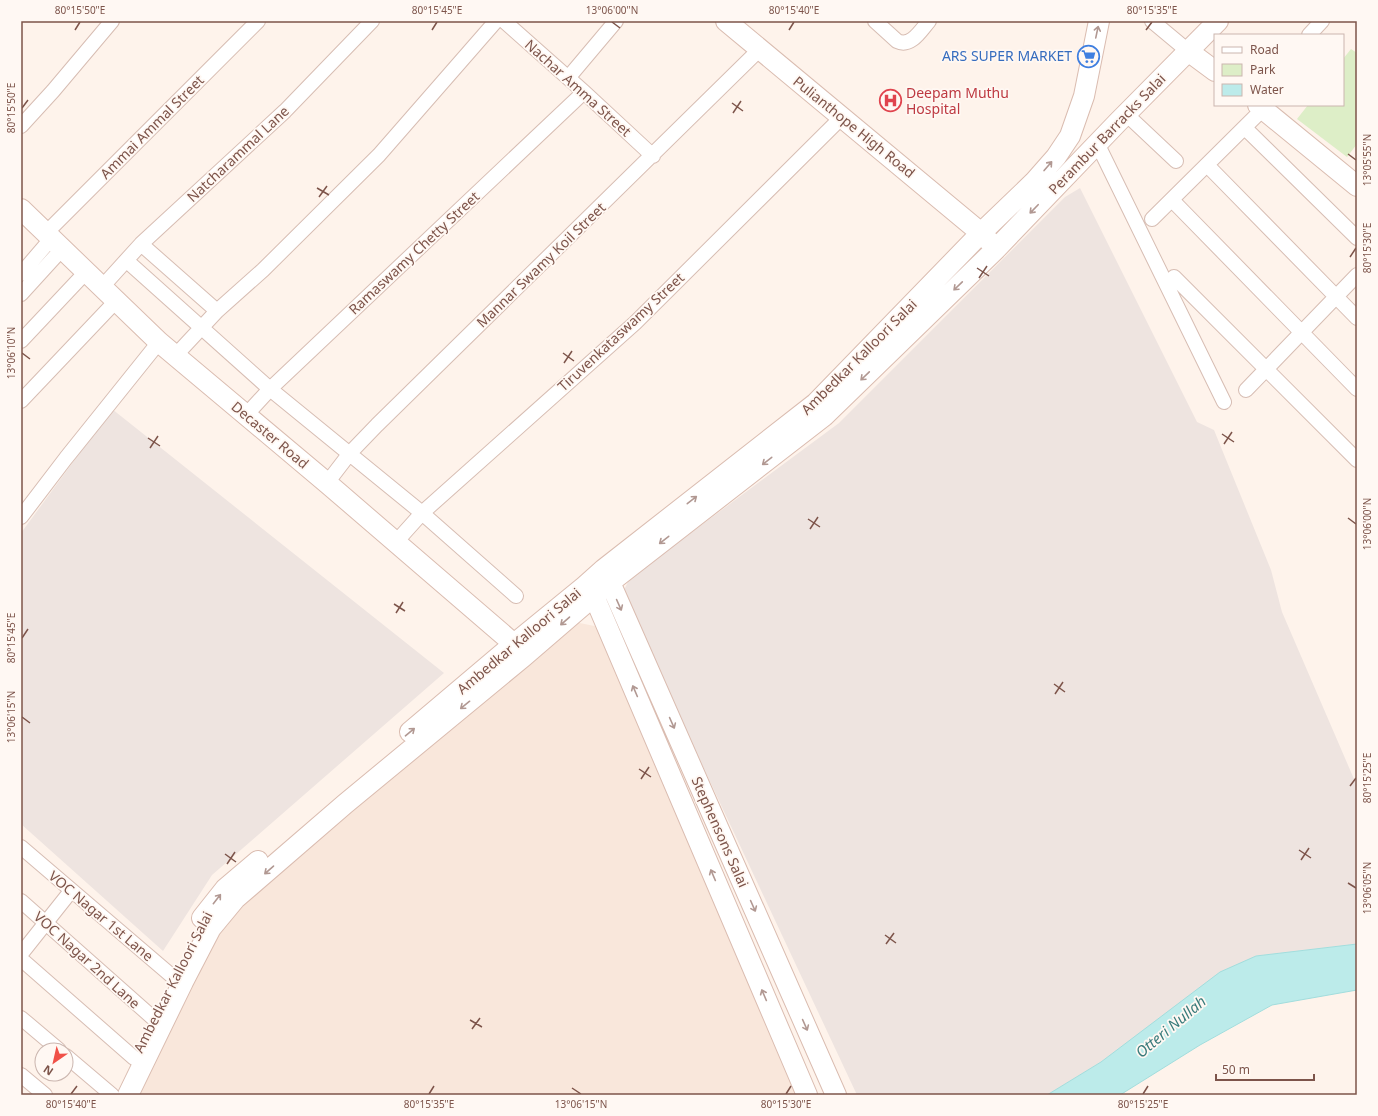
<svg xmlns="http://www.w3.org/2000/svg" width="1378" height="1116" font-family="'Noto Sans',sans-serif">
	<rect width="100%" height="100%" fill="#fef3eb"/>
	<path fill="#f9e7db" d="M570,621L604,628L803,1095H139L213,943L235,913L365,794Z"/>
	<path fill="#eee4e0" d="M1080,188L1197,422L1214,430L1271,570L1282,612L1357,786V944L1256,956L1101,1062L1047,1095H857L622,594L630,578L839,423L1065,197Z
		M112,409L444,673L212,875L163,951L21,824V533Z"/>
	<path fill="#ddeec7" d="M1351,49L1357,53V144L1347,157L1297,119L1308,105H1343V59Z"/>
	<path fill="#bcebea" stroke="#a2dddd" d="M1357,944V990L1272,1005L1200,1045L1120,1095H1047L1101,1062L1220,972L1256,956Z"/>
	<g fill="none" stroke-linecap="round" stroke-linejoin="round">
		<defs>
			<path id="street" d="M504,21L584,92L653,156
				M875,21L897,41C911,48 921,30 929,21
				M1152,21L1188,51
				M1309,35L1322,21
				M568,78L616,21
				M1126,114L1176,161
				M21,126L53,91L112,21
				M1245,128L1357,238
				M1097,143L1224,402
				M1207,165L1357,318
				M1172,200L1357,389
				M1152,219L1263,109
				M46,233L258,21
				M141,244L217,311
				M127,261L270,389L422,513L516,596
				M21,274L51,239
				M1174,277L1357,460
				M102,287L141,244L285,111L372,21
				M21,294L62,249
				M21,341L86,272
				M175,356L217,311L263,270L379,155L496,21
				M1246,390L1357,275
				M21,401L116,301
				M246,415L270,389L584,92
				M327,483L350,453L377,425L759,50
				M21,517L66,458L159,342
				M396,542L422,513L635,323L842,117
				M21,847L173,977L183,982
				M21,901L153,1018
				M21,954L71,891
				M21,959L134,1058
				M21,1018L59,1050
				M66,1056L112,1095
				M21,1075L45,1095"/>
			<path id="secondary" d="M726,21L981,233L990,242
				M1188,51L1215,71
				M1258,105L1357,186
				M21,209L159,342L327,483L514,644L521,654
				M605,571L836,1095
				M585,586L594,596L807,1095
				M410,732L514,644L585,586L604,569L816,403L981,233L1034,182L1056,157L1070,136L1084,96L1099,21
				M202,918L225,889L258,861
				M128,1095L183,982L211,928L235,899L345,804L523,657L609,583L824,416L996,249L1119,121L1218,21"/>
		</defs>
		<use href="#street" stroke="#d7bdb3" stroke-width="16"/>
		<use href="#secondary" stroke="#dabcb0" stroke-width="22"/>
		<use href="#street" stroke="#fff" stroke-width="14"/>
		<use href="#secondary" stroke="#fff" stroke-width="20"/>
	</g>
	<defs><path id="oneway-shaft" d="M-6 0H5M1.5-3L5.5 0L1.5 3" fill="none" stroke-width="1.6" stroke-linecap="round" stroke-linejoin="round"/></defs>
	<g stroke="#b19892">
		<use href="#oneway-shaft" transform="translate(1097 32) rotate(-78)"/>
		<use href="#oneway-shaft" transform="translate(1048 166) rotate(-49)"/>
		<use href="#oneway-shaft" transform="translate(1034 209) rotate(134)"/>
		<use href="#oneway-shaft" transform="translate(958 286) rotate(136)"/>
		<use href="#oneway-shaft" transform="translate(865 376) rotate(136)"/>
		<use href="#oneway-shaft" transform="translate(767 461) rotate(142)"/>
		<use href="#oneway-shaft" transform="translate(692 500) rotate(-38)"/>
		<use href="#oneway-shaft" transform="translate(664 540) rotate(142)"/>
		<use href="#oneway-shaft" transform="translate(619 605) rotate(66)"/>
		<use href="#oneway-shaft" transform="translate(565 621) rotate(139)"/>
		<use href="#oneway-shaft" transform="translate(635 691) rotate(-113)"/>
		<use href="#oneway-shaft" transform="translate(465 705) rotate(141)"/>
		<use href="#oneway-shaft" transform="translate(672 723) rotate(66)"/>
		<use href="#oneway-shaft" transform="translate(410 732) rotate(-40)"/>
		<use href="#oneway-shaft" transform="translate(269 870) rotate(139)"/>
		<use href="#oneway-shaft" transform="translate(713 875) rotate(-113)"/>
		<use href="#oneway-shaft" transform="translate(217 899) rotate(-52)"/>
		<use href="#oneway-shaft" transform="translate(753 906) rotate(66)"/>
		<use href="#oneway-shaft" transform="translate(764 995) rotate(-113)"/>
		<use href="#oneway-shaft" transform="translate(805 1025) rotate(66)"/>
	</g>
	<path fill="none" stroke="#7d544a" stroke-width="1.5" d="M612,22L620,28M75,30L80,22M432,30L437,22M789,30L794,22M1146,30L1152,22M732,103L743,111M22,108L28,100M733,113L741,101M1348,154L1356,160M317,188L329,195M319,197L327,186M1350,257L1356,248M977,268L989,276M979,278L987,266M22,353L30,359M563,353L574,361M564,363L572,351M1222,434L1234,442M148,438L160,446M1224,444L1232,432M150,448L158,436M1348,518L1356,524M808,519L820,527M810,529L818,517M394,604L405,611M396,613L403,602M22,638L28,629M1054,684L1065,692M1055,694L1063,682M22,717L30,723M639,769L651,777M641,779L649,767M1350,786L1356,778M1299,850L1311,858M225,854L236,862M1301,860L1309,848M227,864L235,852M1348,883L1356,888M885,935L896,943M886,944L894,933M470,1020L482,1027M472,1029L480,1018M572,1088L581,1094M71,1094L77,1086M429,1094L434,1086M786,1094L791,1086M1143,1094L1148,1086"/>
	<defs>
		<symbol id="supermarket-ring" viewBox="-11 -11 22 22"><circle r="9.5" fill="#fff8f3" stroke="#3f7fe0" stroke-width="1.5"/><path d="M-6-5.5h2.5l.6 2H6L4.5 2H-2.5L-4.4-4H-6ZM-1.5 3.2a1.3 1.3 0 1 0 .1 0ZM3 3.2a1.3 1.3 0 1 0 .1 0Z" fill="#3f7fe0"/></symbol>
		<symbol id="hospital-ring" viewBox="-11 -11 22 22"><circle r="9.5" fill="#fff8f3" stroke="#e0444e" stroke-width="1.5"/><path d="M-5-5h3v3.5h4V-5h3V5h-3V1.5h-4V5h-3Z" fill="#e0444e"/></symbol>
	</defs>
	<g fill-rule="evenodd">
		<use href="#supermarket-ring" x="1076" y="44" width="25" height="25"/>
		<use href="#hospital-ring" x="878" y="88" width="25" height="25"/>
	</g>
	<g text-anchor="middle" stroke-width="3.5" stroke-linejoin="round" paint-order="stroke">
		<g font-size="14" fill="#366cbe" stroke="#fff8f3" text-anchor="end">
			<text x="1072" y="61">ARS SUPER MARKET</text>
		</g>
		<g font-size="14" fill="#7d544a" stroke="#fff8f3">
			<text transform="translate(578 88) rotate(42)" y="5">Nachar Amma Street</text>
			<text transform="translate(152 127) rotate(-45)" y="5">Ammai Ammal Street</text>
			<text transform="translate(854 127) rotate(39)" y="5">Pulianthope High Road</text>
			<text transform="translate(1107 134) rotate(-46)" y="5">Perambur Barracks Salai</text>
			<text transform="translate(238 154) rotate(-43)" y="5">Natcharammal Lane</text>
			<text transform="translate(414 253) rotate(-43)" y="5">Ramaswamy Chetty Street</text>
			<text transform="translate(541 265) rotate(-44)" y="5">Mannar Swamy Koil Street</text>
			<text transform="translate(621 332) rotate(-43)" y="5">Tiruvenkataswamy Street</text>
			<text transform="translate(859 357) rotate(-45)" y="5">Ambedkar Kalloori Salai</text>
			<text transform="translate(270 435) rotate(40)" y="5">Decaster Road</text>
			<text transform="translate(519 641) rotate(-40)" y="5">Ambedkar Kalloori Salai</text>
			<text transform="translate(720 832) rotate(66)" y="5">Stephensons Salai</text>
			<text transform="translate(101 916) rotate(40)" y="5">VOC Nagar 1st Lane</text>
			<text transform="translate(87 960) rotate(42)" y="5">VOC Nagar 2nd Lane</text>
			<text transform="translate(173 982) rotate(-63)" y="5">Ambedkar Kalloori Salai</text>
		</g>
		<g font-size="14" fill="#be3a42" stroke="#fff8f3" text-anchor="start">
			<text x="906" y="98">Deepam Muthu<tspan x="906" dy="16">Hospital</tspan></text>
		</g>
		<g font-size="15" font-style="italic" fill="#397b7b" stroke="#fff8f3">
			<text transform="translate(1171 1027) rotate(-40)" y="5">Otteri Nullah</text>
		</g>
	</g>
	<rect width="1378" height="1116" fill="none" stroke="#fff8f3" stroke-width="44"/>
	<rect x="1214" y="34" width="130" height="72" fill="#fff8f3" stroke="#cbb6af"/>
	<rect x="1222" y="47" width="20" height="6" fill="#ffffff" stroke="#cbb6af"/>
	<text x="1250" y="54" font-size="12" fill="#7d544a">Road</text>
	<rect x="1222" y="64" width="20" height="12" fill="#ddeec7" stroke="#cbb6af"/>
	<text x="1250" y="74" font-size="12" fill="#7d544a">Park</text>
	<rect x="1222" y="84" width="20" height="12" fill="#bcebea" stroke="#cbb6af"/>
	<text x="1250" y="94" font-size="12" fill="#7d544a">Water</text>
	<g transform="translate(54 1062) rotate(214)"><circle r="19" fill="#fff8f3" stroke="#cbb6af"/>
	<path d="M0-3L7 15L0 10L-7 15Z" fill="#f05148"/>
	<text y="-6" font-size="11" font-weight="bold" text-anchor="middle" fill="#7d544a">N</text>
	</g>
	<path d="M1216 1074v6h98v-6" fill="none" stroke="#7d544a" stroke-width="2"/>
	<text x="1222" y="1074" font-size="12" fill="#7d544a" stroke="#fff8f3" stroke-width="3" paint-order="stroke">50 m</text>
	<rect x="22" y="22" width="1334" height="1072" fill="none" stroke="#7d544a" stroke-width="1.5"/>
	<g font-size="10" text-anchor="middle" fill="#7d544a">
		<text x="80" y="14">80°15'50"E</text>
		<text x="437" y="14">80°15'45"E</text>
		<text x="612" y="14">13°06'00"N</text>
		<text x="794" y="14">80°15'40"E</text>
		<text x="1152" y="14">80°15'35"E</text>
		<text transform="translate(11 108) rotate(-90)" y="4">80°15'50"E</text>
		<text transform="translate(1367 160) rotate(-90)" y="4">13°05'55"N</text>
		<text transform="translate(1367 248) rotate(-90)" y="4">80°15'30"E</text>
		<text transform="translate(11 353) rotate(-90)" y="4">13°06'10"N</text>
		<text transform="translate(1367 524) rotate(-90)" y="4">13°06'00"N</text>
		<text transform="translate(11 638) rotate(-90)" y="4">80°15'45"E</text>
		<text transform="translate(11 717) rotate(-90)" y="4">13°06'15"N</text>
		<text transform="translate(1367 778) rotate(-90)" y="4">80°15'25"E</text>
		<text transform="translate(1367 888) rotate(-90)" y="4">13°06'05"N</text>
		<text x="71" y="1108">80°15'40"E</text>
		<text x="429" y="1108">80°15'35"E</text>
		<text x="581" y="1108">13°06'15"N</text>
		<text x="786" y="1108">80°15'30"E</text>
		<text x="1143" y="1108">80°15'25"E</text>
	</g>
</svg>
